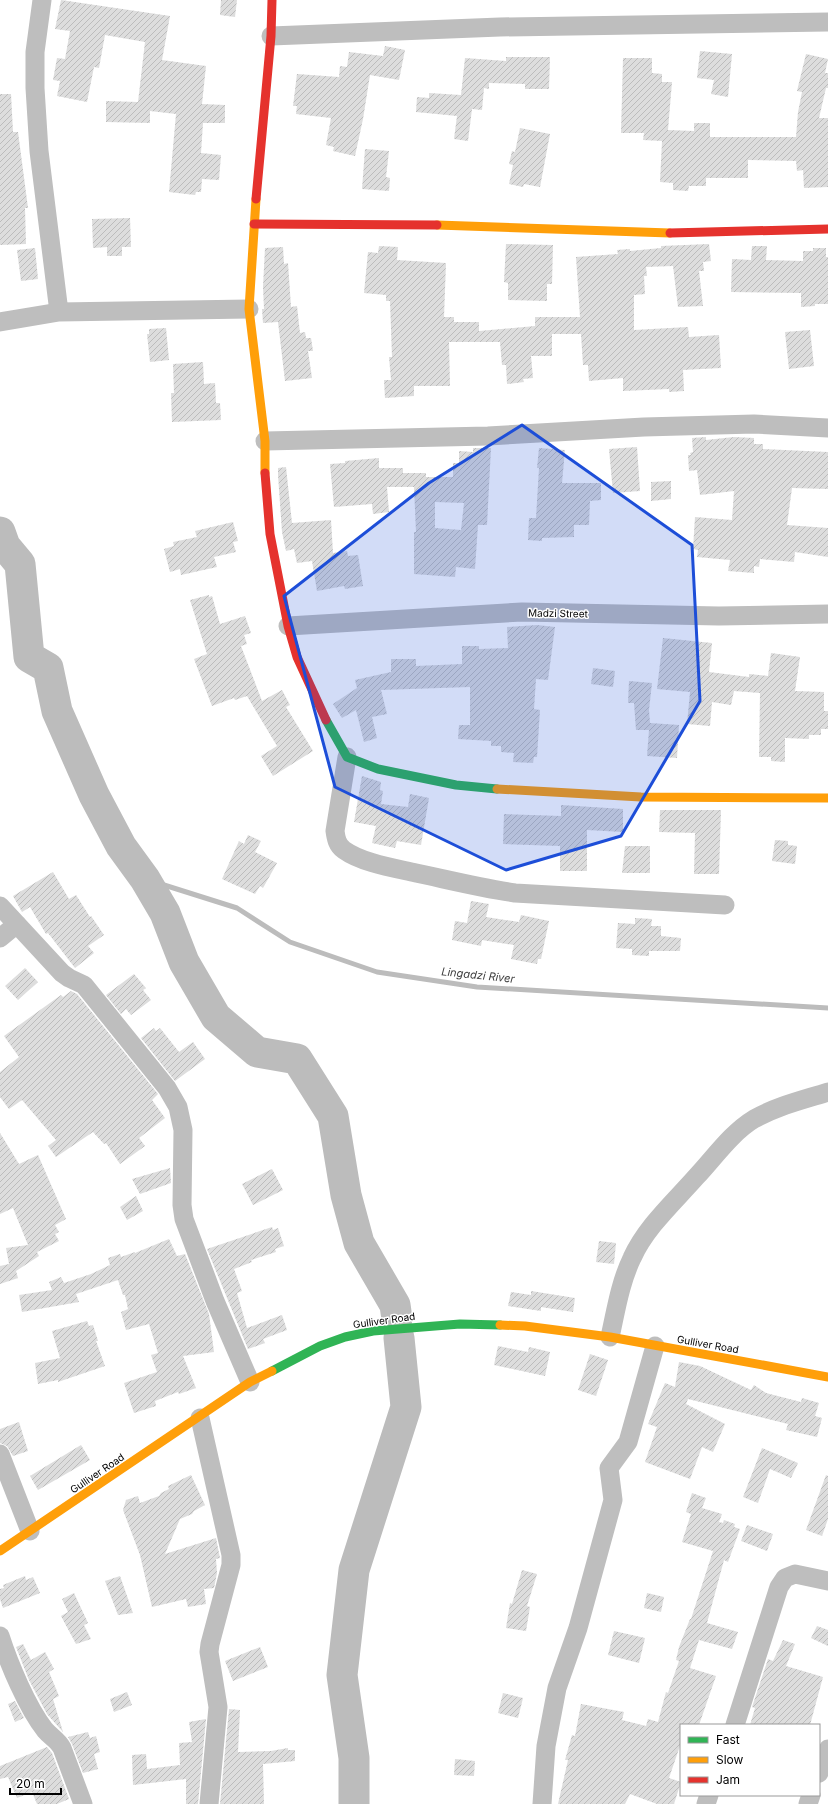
<svg xmlns="http://www.w3.org/2000/svg" width="828" height="1804" font-family="Inter,sans-serif">
	<defs>
		<pattern id="building-hatch" width="6" height="6" patternUnits="userSpaceOnUse"><rect width="6" height="6" fill="#ddd"/><path d="M-1 1l2-2M0 6l6-6M5 7l2-2" fill="none" stroke="#bcbcbc"/></pattern>
	</defs>
	<rect width="100%" height="100%" fill="#fff"/>
	<g fill="none" stroke-linecap="round" stroke-linejoin="round">
		<path stroke="#bcbcbc" stroke-width="5" d="M145,879L237,908L290,942L377,972L477,987L828,1008"/>
		<path stroke="#bcbcbc" stroke-width="31" d="M0,532L5,546L20,564L29,657L48,668L57,711L94,795L121,846L145,879L165,913L184,962L216,1017L257,1052L297,1059L333,1116L346,1195L359,1243L395,1305L397,1319
			M354,1804V1758L342,1675L354,1570L406,1407L399,1338"/>
	</g>
	<path fill="url(#building-hatch)" fill-rule="evenodd" d="M61,0L170,16L162,60L206,66L202,104L225,105V123H203L201,153L221,155L219,180L202,179L201,192H196L195,195L169,192L176,114L150,111V123L106,122V101L138,102L145,42L105,35L99,68L94,67L87,102L57,96L60,81L53,80L57,58L65,59L70,31L55,29Z
		M221,0H237L235,17L220,15Z
		M385,46L405,50L399,80L370,75L363,119L355,156L333,151L334,147L326,145L331,118L296,114L297,106H293L297,74L339,77L340,66L347,67L349,52L383,56Z
		M700,51L732,54L728,97L711,94L714,80L697,78Z
		M806,54L828,59L825,73H828V88H826L819,118H828V187L804,188L803,170L797,171L796,161L748,160V178H706V186H689L688,191L673,190V183L660,182L662,141L643,140L644,133H621L623,58H652V73L662,74V82H672L668,130L694,131V123H710V137H796L798,112L802,92L797,91Z
		M506,57H550L549,89H525V84L489,83V89L484,88L482,110L472,109L468,141L454,139L457,116L416,112L417,97L429,98V93L461,95L465,58L506,61Z
		M0,94H11L13,132H18L28,208H25L26,244L0,245Z
		M520,128L550,134L540,187L524,184L523,187L509,184L513,165L509,164L512,151L515,152Z
		M365,149L389,151L386,177L390,178L389,191L362,189Z
		M130,218L131,247H122V256H107V247L93,248L92,219Z
		M506,244L553,245L552,284H547V301L508,300V283L504,282Z
		M709,244L711,261L703,262L704,271H699L703,306L678,307L673,266L646,267L647,276H644L645,294L634,295V330L688,327L689,337L719,335L721,368L683,370L684,391L669,392V389L623,391V378L589,381L588,365H583L581,334H552V356H531L533,378L523,379L524,382L507,384L506,365H502L500,342H449L450,386H414V396L385,398L384,380H391L389,357H392L390,301H386V295L364,293L368,252L378,253L379,246L398,247L397,260L446,263L444,317H454V322H479V331L535,326V317H580L576,257L618,254L617,250L630,249V251L661,248V246Z
		M752,246H767L766,260L803,261V251H813V248H826V257H828V304H815V306L801,307V293L731,292L732,259L751,260Z
		M283,247L284,264L288,263L291,307L297,306L300,333L305,332L306,338H311L313,351H308L312,378L285,381L278,322L263,323L262,309H264L263,287L265,248Z
		M35,248L38,279L21,281L17,250Z
		M166,328L169,360L150,362L147,334H149V329Z
		M810,330L814,366L789,369L785,332Z
		M203,362L204,384L215,383L216,403H220L221,420L172,422L171,393H174L173,364Z
		M706,437V440L734,437L754,438V444H763V449L828,452V489L792,488L787,525L828,528V557L795,552L794,562L760,559L759,567L754,566V573L728,571L730,560L697,557L698,550L693,549L695,517L732,520L734,491L700,495L697,470L689,471L688,455H691L690,453L693,452L692,438Z
		M637,447L640,491L613,493L609,449Z
		M473,448H491L487,525H478L475,569L456,567L455,577L414,574V532H416L414,487H387L389,512L373,514L372,504L334,507L330,464L345,463V461L379,458V468H403V473H426V477H453V463H459V451L473,452ZM435,502L464,503L461,530L435,528Z
		M539,448L565,450L562,483H601V500L590,501L589,525H574V537L542,538V541L528,540L529,518H536L539,468H537Z
		M286,467L292,523L331,520L333,553L347,551L348,556L358,555L363,586L345,589L344,586L317,591L312,561L297,563L294,549L286,551L282,532L278,475V468Z
		M671,481V499L651,501V482Z
		M233,522L238,541L233,542L236,552L214,557L217,567L181,575L180,569L170,572L164,549L174,546L173,542L197,537L195,531Z
		M209,595V597L212,596L220,624L245,616L251,633L244,635L247,644L241,646L262,701L282,690L290,705L286,707L313,751L273,776L261,756L277,746L247,696L235,700L234,698L212,706L194,659L207,654L190,600Z
		M537,625L555,627L548,680L536,679L534,709L540,710L537,757H534L533,763L513,762L514,753L501,752V746H491V741L458,739L459,725H470V687L381,690L387,714L372,717L377,738L364,742L356,710L342,718L333,704L357,688L355,680L391,672V659H416V666L462,664V646H479V649L508,648L507,627Z
		M663,638L712,643L709,672L749,677V674L768,676L771,653L800,657L795,691L824,692V711H828V729H821V735H809V739L785,738V762L771,761V757H759L760,693L734,691L731,705L712,702L710,726L687,724L690,692L657,689Z
		M593,668L615,671L613,687L591,684Z
		M629,681L652,683L649,710L650,723L679,725L677,758L647,756L649,730H636L634,703H628Z
		M362,776L381,782L380,790L383,791L381,804L408,807L410,794L429,798L421,845L397,841L395,848L372,843L376,826L354,822Z
		M561,805L623,809V832L587,830V871H560V846L503,844L504,814L561,816Z
		M660,810H721L719,874H694L695,833L659,832Z
		M248,835L261,841L255,852L277,863L263,888L260,886L255,894L222,879L239,841L244,844Z
		M775,840L788,841V845L797,846L795,864L772,861Z
		M625,846H650V873H622Z
		M53,872L69,899L76,895L90,917L91,916L104,935L88,946L94,953L75,968L48,933L46,934L30,907L22,912L13,896Z
		M471,901L489,904L486,917L519,922L521,915L549,921L541,959H538L537,964L511,959L514,945L482,940L481,946L452,940L455,921L467,923Z
		M635,918L652,919L651,926H661V936L681,938L680,951H649V956L632,955V949L616,948L618,923L635,924Z
		M25,968L38,982L18,1000L5,986Z
		M134,974L146,988L143,990L151,1000L131,1015L126,1009L121,1014L106,995Z
		M71,991L77,994L158,1094L152,1100L165,1118L139,1138L145,1146L120,1164L106,1143L104,1144L93,1132L56,1157L48,1146L56,1140L22,1100L9,1109L0,1097V1072L19,1057L4,1036L61,995L63,997Z
		M154,1028L156,1031L160,1028L179,1052L193,1042L205,1059L175,1081L141,1038Z
		M0,1133L19,1164L38,1155L66,1219L55,1225L59,1232L55,1234L59,1241L37,1252L39,1256L16,1271L18,1278L0,1284V1266L9,1264L6,1248L28,1245L13,1208L0,1214Z
		M170,1168L171,1183L140,1194L132,1179Z
		M272,1169L283,1190L253,1205L242,1184Z
		M136,1196L143,1211L127,1220L120,1207Z
		M272,1227L273,1230L278,1228L284,1246L275,1249L276,1252L251,1260L252,1262L234,1269L242,1291L237,1293L247,1328L282,1315L287,1330L263,1339L265,1343L248,1349L207,1249Z
		M169,1239L177,1256L185,1254L209,1314L214,1352L183,1356L196,1388L179,1394L178,1392L155,1401L156,1406L134,1413L124,1383L157,1372L151,1355L158,1353L149,1324L126,1330L121,1312L128,1309L125,1295H123L118,1280L76,1294L79,1302L22,1312L19,1295L52,1290L49,1282L61,1277L64,1283L91,1274L110,1265L108,1258L120,1254L121,1257L135,1252V1253Z
		M599,1241L616,1243L614,1264L596,1262Z
		M531,1291L575,1298L573,1312L541,1307V1311L508,1306L511,1292L531,1295Z
		M87,1321L89,1326L93,1325L98,1341H96L105,1366L58,1382V1380L38,1384L35,1363L60,1358L52,1331Z
		M498,1346L528,1352L529,1347L550,1352L545,1376L494,1365Z
		M590,1354L608,1360L596,1396L578,1390Z
		M679,1362L700,1366L751,1390L754,1385L766,1393L801,1402L802,1398L819,1403L815,1416L822,1418L817,1437L786,1430L788,1424L688,1399L686,1404L725,1424L713,1452L702,1447L690,1479L645,1462L657,1427L648,1424L665,1383L675,1387Z
		M19,1422L28,1451L13,1456L7,1446L0,1443V1429Z
		M81,1445L90,1460L38,1490L30,1476Z
		M762,1448L798,1463L791,1478L770,1469L758,1503L743,1497Z
		M191,1475L205,1505L194,1511L192,1514L180,1519L165,1554L216,1538L220,1558L216,1559L217,1573L214,1588L204,1589L206,1604L188,1607L186,1599L152,1607L140,1555L123,1510L126,1500L138,1496L140,1503L159,1496L161,1493L169,1489L168,1486Z
		M826,1475L828,1476V1519L822,1536L806,1530Z
		M692,1493L706,1498L702,1508L722,1514L719,1522L723,1523L724,1520L735,1524L734,1527L740,1529L728,1562L724,1560L707,1623L738,1632L732,1649L699,1640L690,1668L716,1676L699,1725H681V1743L669,1778L681,1782L674,1804H657L630,1794L625,1804H558L568,1760H565L572,1735L575,1736L581,1704L624,1712L622,1720L646,1726L648,1719L658,1722L666,1692L668,1693L679,1661L676,1660L679,1647L690,1619H691L713,1551L682,1542L691,1514L686,1512Z
		M747,1525L773,1534L767,1551L741,1541Z
		M522,1570L537,1574L527,1606L530,1607L526,1631L506,1628L510,1603L512,1604Z
		M25,1576L26,1580L33,1577L40,1593L3,1608L0,1599V1589L4,1588L3,1585Z
		M120,1576L133,1613L118,1615L105,1581Z
		M74,1593L88,1623L84,1625L91,1639L76,1644L61,1616L68,1612L62,1599Z
		M647,1593L664,1597L661,1612L644,1608Z
		M817,1626L828,1630V1646L811,1638Z
		M614,1631L645,1638L639,1663L608,1655Z
		M783,1640L795,1644L786,1666L823,1677L810,1725H750L755,1708L752,1707L768,1659L773,1661Z
		M23,1644L31,1660L45,1652L54,1669L49,1672L59,1696L53,1699L63,1732L47,1714L29,1680L16,1647Z
		M260,1647L268,1667L233,1681L225,1661Z
		M127,1692L132,1705L114,1712L110,1699Z
		M503,1693L523,1698L518,1718L498,1713Z
		M15,1701L24,1718L15,1722L8,1704Z
		M229,1709L240,1710L238,1752L271,1751L288,1748V1750H295V1761L263,1764L264,1804H220Z
		M206,1719L198,1804H186V1779L133,1785L132,1755L146,1754L147,1769L180,1765L179,1743L192,1742L189,1722Z
		M88,1732L90,1738L96,1736L100,1752L94,1754L98,1769L83,1773L72,1744L68,1737Z
		M47,1747L52,1753L69,1799L57,1804H37L32,1792L17,1798L8,1777L0,1779V1766Z
		M455,1759L475,1761L474,1776L454,1775Z"/>
	<g fill="none" stroke-linecap="round" stroke-linejoin="round">
		<path stroke="#bebebe" stroke-width="19" d="M42,0L35,52V88L39,151L59,312
			M271,36L500,27L828,22
			M0,322L59,312L249,309
			M265,441L488,436L644,427L754,424L828,428
			M288,626L522,612L719,616L828,614
			M347,757L335,831C336,838 337,845 344,850C362,863 394,868 416,873C449,880 481,888 515,893L725,905
			M0,906L62,973L69,978L84,985L167,1088L178,1107L183,1130L182,1205L184,1219L215,1301L250,1382
			M0,938L17,924
			M610,1337C616,1310 620,1283 632,1258C646,1227 674,1202 696,1177C714,1158 731,1133 754,1119C777,1106 803,1100 828,1092
			M200,1418L231,1555V1565L210,1644L209,1652L218,1707L209,1804
			M0,1454L30,1531
			M0,1636C9,1664 27,1707 45,1730C51,1737 58,1740 62,1748L83,1804
			M735,1725L779,1587L785,1578L795,1574L828,1581
			M819,1773L828,1749
			M542,1804L546,1746L557,1688L578,1628L613,1500L609,1468L628,1442L655,1346
			M706,1804L709,1795
			M808,1804L811,1795"/>
		<path stroke="#30b455" stroke-width="9" d="M326,720L347,757L378,769L456,785L497,789
			M272,1371L320,1346L345,1337L373,1331L460,1324L500,1325"/>
		<path stroke="#ff9f0a" stroke-width="9" d="M256,199L249,309L265,441V473
			M437,225L670,233
			M497,789L641,797L828,798
			M500,1325L525,1326L610,1337L828,1377
			M0,1551L250,1382L272,1371"/>
		<path stroke="#e5322d" stroke-width="9" d="M256,199L271,36L272,0
			M254,224L437,225
			M670,233L828,229
			M265,473L270,534L288,626L297,657L326,720"/>
	</g>
	<path fill="#1d4ed8" fill-opacity="0.2" stroke="#1d4ed8" stroke-width="3" stroke-linejoin="round" d="M522,425L692,545L700,701L621,836L506,870L335,787L284,596L429,483Z"/>
	<g text-anchor="middle" stroke-width="3" stroke-linejoin="round" paint-order="stroke">
		<g font-size="10" fill="#000" stroke="#fff">
			<text transform="translate(558 613) rotate(1)" y="4">Madzi Street</text>
			<text transform="translate(384 1320) rotate(-8)" y="4">Gulliver Road</text>
			<text transform="translate(708 1344) rotate(10)" y="4">Gulliver Road</text>
			<text transform="translate(97 1473) rotate(-34)" y="4">Gulliver Road</text>
		</g>
		<g font-size="11" font-style="italic" fill="#414141" stroke="#fff">
			<text transform="translate(478 975) rotate(6)" y="4">Lingadzi River</text>
		</g>
	</g>
	<rect x="680" y="1724" width="140" height="72" fill="#ffffff" stroke="#999999"/>
	<rect x="688" y="1737" width="20" height="6" fill="#30b455" stroke="#999999"/>
	<text x="716" y="1744" font-size="12" fill="#000000">Fast</text>
	<rect x="688" y="1757" width="20" height="6" fill="#ff9f0a" stroke="#999999"/>
	<text x="716" y="1764" font-size="12" fill="#000000">Slow</text>
	<rect x="688" y="1777" width="20" height="6" fill="#e5322d" stroke="#999999"/>
	<text x="716" y="1784" font-size="12" fill="#000000">Jam</text>
	<path d="M10 1788v6h51v-6" fill="none" stroke="#000000" stroke-width="2"/>
	<text x="16" y="1788" font-size="12" fill="#000000" stroke="#ffffff" stroke-width="3" paint-order="stroke">20 m</text>
</svg>
